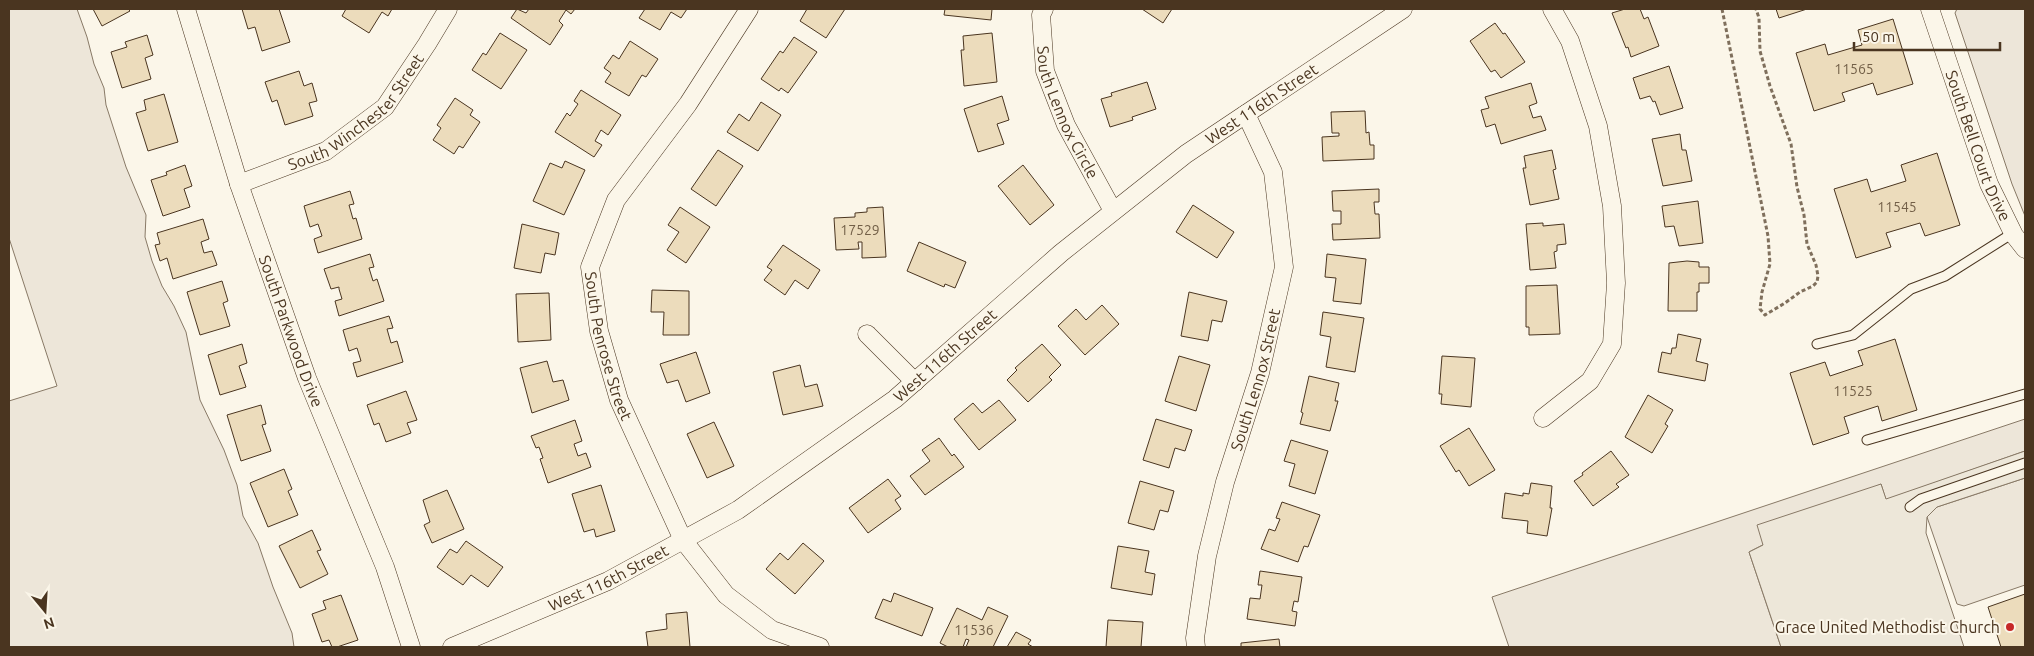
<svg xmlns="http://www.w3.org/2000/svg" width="2034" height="656" font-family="Ubuntu,sans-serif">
	<rect width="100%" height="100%" fill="#fbf6e9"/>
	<path fill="#ede6d9" stroke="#887966" d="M9,9H77L87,37L94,64L104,88L106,105L126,167L146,215L145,237L152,261L162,286L174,306L186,332L200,400L224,450L237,485L243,516L258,543L273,587L292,633L294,647H9V401L57,386L9,238Z
		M1957,9H2025V216L2012,184L1955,13Z
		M2025,419V451L1886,500L1881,484L1749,552L1781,647H1509L1492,597Z
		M2025,478V585L1964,606L1957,604L1927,517L1937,507Z"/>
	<path fill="#ede7d9" stroke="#887966" d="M2025,451V478L1937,507L1927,517L1926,533L1964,647H1781L1749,552L1763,545L1757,525L1881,484L1886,499Z"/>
	<path fill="#ecdcbc" stroke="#4a3520" d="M93,9H128L130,11L102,26Z
		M242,9H279L290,42L262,51L255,27L248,29Z
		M346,9H392L388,16L382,12L369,33L342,16Z
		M517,9L526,13L529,9H575L571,14L566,10L559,21L563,25L550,45L511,18Z
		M645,9H687L681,18L671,12L660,30L639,18Z
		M807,9H845L826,38L800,21Z
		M945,9H992L991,20L944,15Z
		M1142,9H1172L1163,23Z
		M1625,9H1640L1644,19L1648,17L1659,46L1631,57L1628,47L1626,48L1612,13Z
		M1776,9H1807L1779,18Z
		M1893,19L1913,84L1877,95L1873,83L1842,93L1845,101L1814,111L1796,53L1825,44L1828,55L1862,45L1858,30Z
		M1495,23L1503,34L1505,33L1525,62L1501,78L1495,70L1491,72L1470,41Z
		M500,33L527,50L501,89L472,70L483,53L486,55Z
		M992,33L997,82L964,86L961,50H964L963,36Z
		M147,35L153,55L145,58L151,79L122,88L111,52L127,47L125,42Z
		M794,37L817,52L788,93L781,88L779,91L761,79L780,51L783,53Z
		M630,41L658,59L646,77L642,75L629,96L605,82L611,73L604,68L613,55L619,59Z
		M1669,66L1683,108L1660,115L1655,101L1653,102L1650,96L1640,99L1633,78Z
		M299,71L304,86L312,83L317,101L309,103L313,116L285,125L277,100L272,102L265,82Z
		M1147,82L1156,109L1132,117L1133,120L1110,127L1101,99L1112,96L1111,93Z
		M1531,83L1537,103L1529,106L1533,118L1541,116L1546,130L1501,144L1495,124L1486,127L1481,110L1489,108L1485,97Z
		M581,90L621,115L608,135L601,130L595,141L602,145L594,157L555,132L567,113L570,116L578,104L574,101Z
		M164,94L178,142L148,151L136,113L146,110L144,100Z
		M1002,96L1009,120L997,124L1004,144L978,152L964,109Z
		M455,98L473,110L470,115L480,122L463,148L459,146L454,154L433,140L441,128L437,125Z
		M761,102L781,115L758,151L727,132L739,114L749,121Z
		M1365,111L1366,133L1369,132L1370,145H1374V159L1323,161L1322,137L1339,136V133H1332L1331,112Z
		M1680,134L1682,150H1686L1692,181L1663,186L1652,139Z
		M718,150L743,166L716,206L691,189Z
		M1552,150L1556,169L1553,170L1559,199L1530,205L1523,168H1526L1524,156Z
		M1937,153L1960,225L1925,236L1920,223L1886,233L1891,247L1856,258L1834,189L1867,179L1871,192L1906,181L1901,165Z
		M565,161L585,170L564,215L533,201L550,163L562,168Z
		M185,165L192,186L184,189L190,207L163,216L151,180L167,175L166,172Z
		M1023,165L1054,205L1030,225L998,186Z
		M1379,189V202H1374L1375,214H1379L1380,238L1333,240L1332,224H1341V211H1333L1332,191Z
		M350,191L354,204L349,205L353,219L356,218L362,239L318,253L314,239L322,236L318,224L310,227L304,206Z
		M1698,201L1703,243L1679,246L1674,226L1665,227L1662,206Z
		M1193,205L1234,232L1217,258L1176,232Z
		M680,207L710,227L686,263L667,250L679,232L668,225Z
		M883,207L886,257L862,258V242H858L859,249L836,250L834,218L855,217V213L867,212V208Z
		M203,219L209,239L201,242L204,253L212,251L217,265L173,279L167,258L160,261L155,245L160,244L157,233Z
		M1543,223V226L1564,224L1566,244L1557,245V251L1554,252L1556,268L1530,270L1526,224Z
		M522,224L559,233L555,255L545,253L541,273L514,268Z
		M919,242L966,262L955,288L945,284L944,287L907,271Z
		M783,245L820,270L808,289L795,280L785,295L764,280L772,270L767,267Z
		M370,254L374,267L369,268L373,281L377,279L384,301L339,316L335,301L342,299L339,289V287L331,289L324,269Z
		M1327,254L1366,259L1361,304L1333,301L1336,278L1325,277Z
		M1687,261L1699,262V267H1709V283H1699V292H1697V311H1668L1669,263Z
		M222,281L228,301L223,303L230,326L200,335L187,292Z
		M1557,285L1560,334L1529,335V327H1526V286Z
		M652,290L689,291V335H663L664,312H651Z
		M1189,292L1227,301L1222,322L1212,320L1208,341L1181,336Z
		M549,293L551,340L518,342L516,294Z
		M1102,305L1119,324L1085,355L1058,326L1076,309L1086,320Z
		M1323,312L1364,318L1355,372L1326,367L1331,337L1320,335Z
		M389,316L393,328L387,329L391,343L397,341L403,362L357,377L353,363L361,361L357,348L349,351L343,330Z
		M1678,334L1701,339L1696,361L1708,364L1705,381L1658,372L1662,352L1671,354L1672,348H1676Z
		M1895,339L1917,410L1882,421L1878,406L1844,417L1849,433L1813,445L1790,373L1825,362L1830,376L1863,365L1858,351Z
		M242,344L247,363L239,366L246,387L220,395L208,355Z
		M1042,344L1061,365L1049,377L1052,380L1028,402L1007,380L1017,370L1015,368Z
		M696,352L710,393L686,402L678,380L667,383L660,364Z
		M1179,356L1210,365L1196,411L1165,401Z
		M1442,356L1475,358L1471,407L1441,404L1442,394H1439Z
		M547,361L553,382L563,380L569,400L532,413L520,368Z
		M800,365L805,387L817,384L823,406L783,415L773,372Z
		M1309,376L1339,383L1335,401H1338L1330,431L1300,424L1303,413L1301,412Z
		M406,391L417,420L407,423L411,433L386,442L379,423L374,425L367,405Z
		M1648,395L1673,410L1665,424L1668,426L1652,453L1625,437Z
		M999,400L1016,420L979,450L954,419L973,403L982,413Z
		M261,405L266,424L262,425L271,451L241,461L227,415Z
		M1156,419L1192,430L1185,451L1175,448L1169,468L1143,460Z
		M575,420L582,441L574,444L578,456L586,453L591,467L548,483L540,459L543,458L539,447L536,448L531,436Z
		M714,422L734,466L707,478L687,434Z
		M1469,428L1495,470L1469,486L1459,470L1456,472L1440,446Z
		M939,438L952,456L954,454L964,467L925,495L910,476L930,461L922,450Z
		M1291,440L1328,451L1315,494L1289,486L1295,464L1284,461Z
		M1611,451L1629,475L1616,484L1619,487L1593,506L1574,481L1583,475L1582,473Z
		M284,469L292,489L288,491L298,515L268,527L250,483Z
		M888,479L901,496L895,500L901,509L868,533L849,508Z
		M1140,481L1174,491L1168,512L1160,510L1154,530L1128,523Z
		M1531,483L1552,486L1550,508H1552L1547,536L1527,533L1528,521L1502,518L1505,493L1523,496V493L1529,494Z
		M601,485L615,531L596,537L594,529L584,532L572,494Z
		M447,490L464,529L432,543L424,525L430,522L423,500Z
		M1282,502L1320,515L1308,547L1304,546L1298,562L1261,549L1269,529L1275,531L1280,519L1276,518Z
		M312,530L321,550L317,551L328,574L300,588L279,546Z
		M466,541L503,567L488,587L471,575L463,585L437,567L450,549L457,553Z
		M803,543L824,561L795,594L766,569L780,553L788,560Z
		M1118,546L1149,551L1145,572L1155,574L1152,595L1111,588Z
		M1260,571L1302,577L1298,602L1294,601L1292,611L1297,612L1295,626L1247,619L1250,598L1260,599L1262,585H1258Z
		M894,593L933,608L922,636L875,618L883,599L891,602Z
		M2025,594V647H2001L1988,607Z
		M341,595L358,640L337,647H332L329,640L322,642L312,614L326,609L323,601Z
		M988,607L1008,616L993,647H966L969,640L966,639L963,647H948L940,643L957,608L982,620Z
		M687,612L690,647H648L646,632L667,629L666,614Z
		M1108,620L1143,622L1141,647H1106Z
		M1016,632L1031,640L1028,644L1033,647H1007Z
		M1279,639L1280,647H1241V643Z"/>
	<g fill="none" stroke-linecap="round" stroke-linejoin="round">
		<defs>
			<path id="lane" d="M1817,344L1853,335L1911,289L1945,276L2013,233
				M1867,440L2025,394
				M1910,507L1921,499L2025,463"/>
			<g id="street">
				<path id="s1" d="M186,9L239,184L307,378L385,567L411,647"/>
				<path id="s2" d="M749,9L688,104L616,200L590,267L599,331L619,400L683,540L726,595L772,630L820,647"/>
				<path id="s3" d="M1044,9L1041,15L1045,71L1066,125L1113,211"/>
				<path id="s4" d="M1930,9L1989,184L2014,235L2025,249"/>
				<path id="s5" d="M239,184L326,151L385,107L427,44L448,9"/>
				<path d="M867,334L915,382"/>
				<path d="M1543,418L1590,381L1612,344L1616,283L1612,206L1598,126L1570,41L1552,9"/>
				<path id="s6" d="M452,647L608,581L738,510L895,399L1061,253L1186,154L1403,9"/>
				<path id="s7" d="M1196,647L1195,638L1207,556L1225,482L1260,373L1284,267L1273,172L1246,114"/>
			</g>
		</defs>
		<use href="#lane" stroke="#4a3520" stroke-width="11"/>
		<use href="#street" stroke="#4a3520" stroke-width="19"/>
		<path stroke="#7f6f5c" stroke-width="3" stroke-dasharray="4 2.5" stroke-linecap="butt" d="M1722,9L1768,236L1770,264L1762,292L1760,309L1765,315L1785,303L1800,292L1813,286L1817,282L1818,276L1816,265L1807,244L1804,215L1797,187L1791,144L1770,86L1760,51L1759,18L1756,9"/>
		<use href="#lane" stroke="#fbf6e9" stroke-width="9"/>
		<use href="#street" stroke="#fbf6e9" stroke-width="18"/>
	</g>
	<circle fill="#c62828" stroke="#fbf6e9" stroke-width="2" cx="2010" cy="627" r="5"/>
	<g text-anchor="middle" stroke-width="4" stroke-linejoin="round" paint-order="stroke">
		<g font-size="14" fill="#725f47">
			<text x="1854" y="74">11565</text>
			<text x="1897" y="212">11545</text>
			<text x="860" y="235">17529</text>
			<text x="1853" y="396">11525</text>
			<text x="974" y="635">11536</text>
		</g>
		<g font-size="16" fill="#4a3520" stroke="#fbf6e9">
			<text dy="6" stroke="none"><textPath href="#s6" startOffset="981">West 116th Street</textPath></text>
			<text dy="6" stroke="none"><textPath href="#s5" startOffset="141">South Winchester Street</textPath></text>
			<text dy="6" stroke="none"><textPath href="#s3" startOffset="109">South Lennox Circle</textPath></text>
			<text dy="6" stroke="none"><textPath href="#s4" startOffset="145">South Bell Court Drive</textPath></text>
			<text dy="6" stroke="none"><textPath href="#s1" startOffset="339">South Parkwood Drive</textPath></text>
			<text dy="6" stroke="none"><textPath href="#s2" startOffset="386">South Penrose Street</textPath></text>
			<text dy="6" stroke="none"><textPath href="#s6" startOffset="576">West 116th Street</textPath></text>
			<text dy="6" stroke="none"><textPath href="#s7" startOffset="275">South Lennox Street</textPath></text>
			<text dy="6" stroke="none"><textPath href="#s6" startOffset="171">West 116th Street</textPath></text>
		</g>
		<g font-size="16" fill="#4a3520" stroke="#fbf6e9" text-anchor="end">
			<text x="2000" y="633">Grace United Methodist Church</text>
		</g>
	</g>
	<rect width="2034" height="656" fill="none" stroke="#4a3520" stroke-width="20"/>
	<g transform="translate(45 611) rotate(162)" stroke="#fbf6e9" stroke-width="4" paint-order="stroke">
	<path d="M0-4L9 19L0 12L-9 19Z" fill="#4a3520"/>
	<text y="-8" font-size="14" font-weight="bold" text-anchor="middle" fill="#4a3520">N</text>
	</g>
	<path d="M1854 42v8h146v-8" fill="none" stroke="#4a3520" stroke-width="2.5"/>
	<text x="1862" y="42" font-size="15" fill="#4a3520" stroke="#fbf6e9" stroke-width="4" paint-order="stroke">50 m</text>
</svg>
